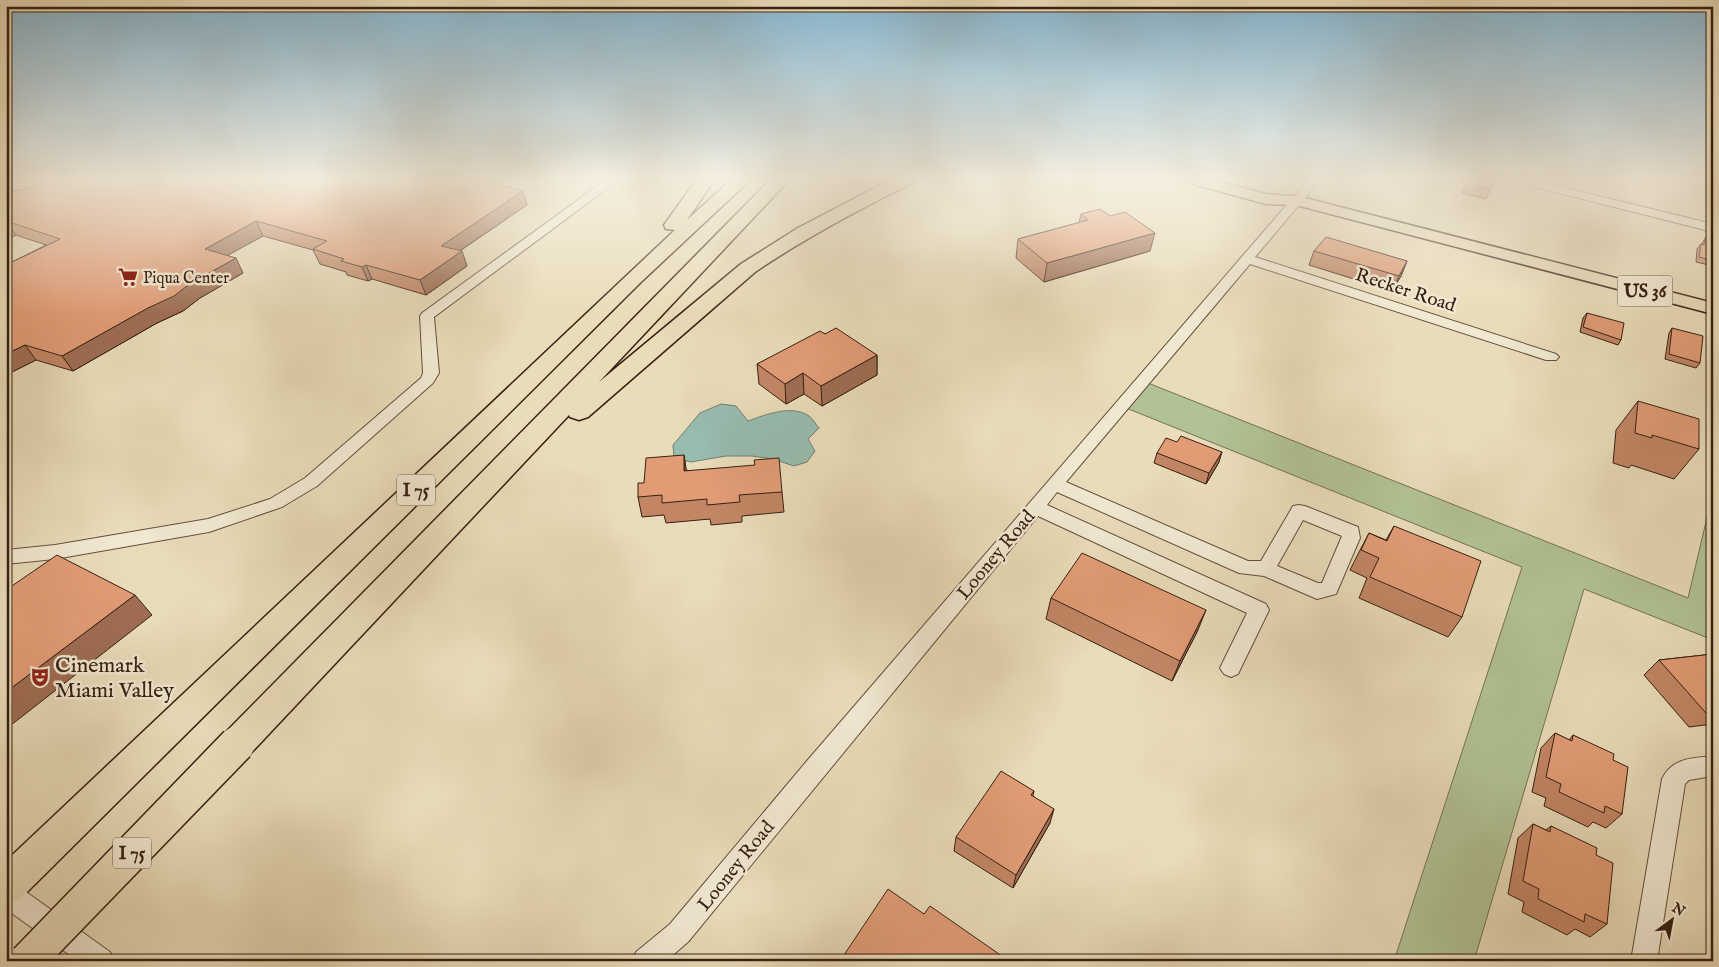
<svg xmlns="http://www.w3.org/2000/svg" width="1719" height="967" font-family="'IM FELL English',serif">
	<rect width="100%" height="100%" fill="#e9dcb9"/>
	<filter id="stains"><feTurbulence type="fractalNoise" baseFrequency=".004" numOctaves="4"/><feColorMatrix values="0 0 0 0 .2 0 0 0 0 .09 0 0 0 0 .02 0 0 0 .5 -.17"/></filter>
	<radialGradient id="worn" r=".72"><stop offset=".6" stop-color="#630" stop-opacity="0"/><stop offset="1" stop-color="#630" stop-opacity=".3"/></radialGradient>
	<path fill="#b1c294" stroke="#747154" d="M1143,381L1688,598L1709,509L1713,511V640L1584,589L1474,961H1394L1522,567L1121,406Z"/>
	<path fill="#97bcb0" stroke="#717e71" d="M721,404L736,406L748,421C765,415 792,404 809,416C813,419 816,425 819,428L808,439L815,451L807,462L794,466L773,459L752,456H726L691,462L674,458L673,445L700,413Z"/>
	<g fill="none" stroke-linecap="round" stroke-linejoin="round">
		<defs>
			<path id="minor" d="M607,179H620L434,317L439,373L433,383L317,486L282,507L209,532L55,559L6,564V550L55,545L208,519L270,499L305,478L421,378L423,373L420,316L422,313Z
				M1309,179H1321L1255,257L1556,354L1559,357L1556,360H1546L1250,264L1066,482L1248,561H1261L1293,506L1299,505L1305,506L1358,527L1360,538L1336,594L1317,599L1264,576L1239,573L1057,492L1047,505L1266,604L1269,610L1238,674L1231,677L1224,674L1220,668L1247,613L1038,516L688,942L666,961H632L636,952L670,924L806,762ZM1303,520L1342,536L1322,583H1318L1277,566Z
				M1509,179H1529L1713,224V232L1511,181Z
				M1700,179H1713V184L1702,181Z
				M1713,756V776L1689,780L1685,784L1657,961H1631L1662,779C1672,758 1692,758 1713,756Z
				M6,880L15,884L110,952L114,961H78L6,909Z"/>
			<path id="major" d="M1183,179H1208L1266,194L1301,197L1713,303V314L1296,205L1266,204L1186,182Z"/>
			<path id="highway" d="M697,179H715L687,220L732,179H751L641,282L19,900L6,906V861L675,230L666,229L664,225Z
				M771,179H790L599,382L741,264L798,228L892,179H915L912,183C858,210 805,238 755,272L588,417L579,420L570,417L569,415L249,755L237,759L225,755L220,744L225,733Z"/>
		</defs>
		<use href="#minor" stroke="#644f3c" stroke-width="2"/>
		<use href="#major" stroke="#372013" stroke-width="3"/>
		<use href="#highway" stroke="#372013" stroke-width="3"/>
		<use href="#minor" fill="#f1e8d2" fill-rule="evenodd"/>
		<use href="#major" fill="#e9dcb9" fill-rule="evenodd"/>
		<use href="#highway" fill="#e9dcb9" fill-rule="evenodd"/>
		<defs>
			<path id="highway-bridge" d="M27,961L237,744"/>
		</defs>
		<use href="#highway-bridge" stroke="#372013" stroke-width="38" stroke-linecap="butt"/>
		<use href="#highway-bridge" stroke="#e9dcb9" stroke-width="35"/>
	</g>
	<path fill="#c28665" stroke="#372013" d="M45,179H480L523,191L527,205L460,251L467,266L426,295L372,279L368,281L347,275L346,272L320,264L313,250L263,236L227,255L243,273L200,298L183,311L157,323L73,371L36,360L6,375V265L46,245L16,235L6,240V192L22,190L47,179Z
		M1468,179H1494L1486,199L1462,193Z
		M1081,214L1150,251L1044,282L1016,258L1018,239L1079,223Z
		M1705,238L1713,240V266L1696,262L1697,249L1701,244H1702Z
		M1314,251L1407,261L1401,276L1392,291L1309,265Z
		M1587,313L1621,340L1618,345L1580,332L1583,318Z
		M1672,328L1700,363L1696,368L1665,359L1669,333Z
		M825,334L877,355V375L822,406L804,394L786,404L759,384L757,364Z
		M1638,401L1699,449L1674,479L1631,465L1629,468L1613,463L1616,430Z
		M1157,453L1219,462L1206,484L1154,463Z
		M684,455L686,470L782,492L784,512L742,516V522L711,525L710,519L666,523L664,515L642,517L638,497L644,483Z
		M1394,526L1462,617L1448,637L1359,598L1367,578L1350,570L1358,554L1369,533L1386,540Z
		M1051,598L1198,630L1172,681L1046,619Z
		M1713,654V724L1689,727L1644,675L1659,660Z
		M1555,733L1569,740L1573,735L1613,760L1622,814L1606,828L1593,822L1588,827L1544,806L1546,798L1532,792L1541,748Z
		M1034,791L1033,796L1050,823L1013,888L954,851L956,837Z
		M1533,824L1546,830L1551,826L1596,855L1607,924L1590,937L1575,929L1567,935L1522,912L1524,902L1508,894L1518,838Z"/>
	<path fill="#9e6d53" stroke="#372013" d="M523,191L527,205L446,260L441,246Z
		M256,221L263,236L212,264L205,249Z
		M6,222L16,235L6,240Z
		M1155,233L1150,251L1044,282L1047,263Z
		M462,251L467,266L426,295L420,280Z
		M236,258L243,273L200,298L183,311L157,323L73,371L62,356Z
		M1407,261L1401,276L1392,291L1399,276Z
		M366,265L372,279L368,281L362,267Z
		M25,345L36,360L6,375V354Z
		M877,355V375L822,406L821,386Z
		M803,373L804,394L786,404L785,384Z
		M1222,452L1219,462L1206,484L1209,473Z
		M684,455L687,475L684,471Z
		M135,595L152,615L6,729V692Z
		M1206,610L1198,630L1172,681L1180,661Z
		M1054,809L1050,823L1013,888L1016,875Z"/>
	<path fill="#e19c76" stroke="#372013" d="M48,179H480L523,191L441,246L462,251L420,280L366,265L362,267L341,261L344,259L313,249L327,241L256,221L205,249L236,258L191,283L174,296L148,308L62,356L25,345L6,354V265L60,239L6,221V192L22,190Z
		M1469,179H1494L1490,189L1466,184Z
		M1100,209L1110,216L1125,212L1155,233L1047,263L1018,239L1088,220L1081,214Z
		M1326,237L1407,261L1399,276L1314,251Z
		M1705,238L1713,240V261L1699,257L1701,244L1704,245Z
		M1587,313L1624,323L1621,340L1583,327Z
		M836,328L877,355L821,386L803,373L785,384L757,364L820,331L825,334Z
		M1672,328L1703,336L1700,363L1669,354Z
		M1638,401L1699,419V449L1652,435V438L1635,433Z
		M1181,436L1222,452L1209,473L1157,453L1166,438L1177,442Z
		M684,455V471L755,465L754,460L779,458L782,492L739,495L740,502L707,505V499L662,503V495L638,497V483H644L646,458Z
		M1394,526L1481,561L1462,617L1370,577L1379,558L1361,550L1369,533L1387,541Z
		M1082,553L1206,610L1180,661L1051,598Z
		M57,555L135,595L6,692V590Z
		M1713,654V712L1706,713L1659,660Z
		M1555,733L1572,741L1573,735L1614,754L1613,760L1628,767L1622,814L1605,806L1604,813L1559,792L1561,784L1546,777Z
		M1001,771L1034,791L1031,795L1054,809L1016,875L956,837Z
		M1533,824L1550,832L1551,826L1597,848L1596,855L1613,863L1607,924L1585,914L1584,922L1538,899L1539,889L1523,881Z
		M888,889L924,914L930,906L1009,961H840Z"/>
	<linearGradient id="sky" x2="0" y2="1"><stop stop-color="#87b7d2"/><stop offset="0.57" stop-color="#f5efe0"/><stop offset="1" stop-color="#f5efe0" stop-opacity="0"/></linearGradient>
	<rect width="1719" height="314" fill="url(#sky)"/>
	<defs>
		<symbol id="supermarket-bare" viewBox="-9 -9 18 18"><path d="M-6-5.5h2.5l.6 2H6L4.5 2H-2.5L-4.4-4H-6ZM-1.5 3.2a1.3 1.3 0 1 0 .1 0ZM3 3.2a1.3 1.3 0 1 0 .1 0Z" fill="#8f2418" stroke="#f1e8d2" stroke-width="2.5" paint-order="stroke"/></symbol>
		<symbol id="theatre-bare" viewBox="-9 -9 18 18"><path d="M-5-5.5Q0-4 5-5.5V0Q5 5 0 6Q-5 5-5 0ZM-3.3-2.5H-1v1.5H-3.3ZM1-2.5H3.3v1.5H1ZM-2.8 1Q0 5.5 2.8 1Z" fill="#8f2418" stroke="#f1e8d2" stroke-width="2.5" paint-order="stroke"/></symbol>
	</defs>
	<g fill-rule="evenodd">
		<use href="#supermarket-bare" x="114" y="263" width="28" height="28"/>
		<use href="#theatre-bare" x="26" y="663" width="28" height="28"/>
	</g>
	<g text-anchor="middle" stroke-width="5" stroke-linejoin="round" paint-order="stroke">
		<g font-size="16" fill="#372013" stroke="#f1e8d2" text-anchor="start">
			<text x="143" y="283">Piqua Center</text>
		</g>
		<g fill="#f1e8d2" stroke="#6f5c4c" stroke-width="1">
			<rect x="1617.5" y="275.5" width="55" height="31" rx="4"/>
			<rect x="397" y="474.5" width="38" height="31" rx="4"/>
			<rect x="113" y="837.5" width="38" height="31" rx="4"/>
		</g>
		<g font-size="18" font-weight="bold" fill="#372013">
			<text x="1645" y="297">US 36</text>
			<text x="416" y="496">I 75</text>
			<text x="132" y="859">I 75</text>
		</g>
		<g font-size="19" fill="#372013" stroke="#f1e8d2">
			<text transform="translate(1406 289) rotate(18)" y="7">Recker Road</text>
			<text transform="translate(995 554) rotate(-50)" y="7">Looney Road</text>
			<text transform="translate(735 865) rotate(-51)" y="7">Looney Road</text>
		</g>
		<g font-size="22" fill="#372013" stroke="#f1e8d2" text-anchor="start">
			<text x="55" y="672">Cinemark<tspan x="55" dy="25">Miami Valley</tspan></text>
		</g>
	</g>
	<rect width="1719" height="967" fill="none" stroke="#e9dcb9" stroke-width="25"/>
	<rect x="8" y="8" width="1704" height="952" fill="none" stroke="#372013" stroke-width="2.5"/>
	<rect x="12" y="12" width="1694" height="942" fill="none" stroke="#372013"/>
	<g transform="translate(1672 920) rotate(32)" stroke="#f1e8d2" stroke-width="4" paint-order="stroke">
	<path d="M0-4L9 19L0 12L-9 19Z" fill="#372013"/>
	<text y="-8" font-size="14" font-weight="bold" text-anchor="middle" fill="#372013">N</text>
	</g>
	<rect width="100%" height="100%" filter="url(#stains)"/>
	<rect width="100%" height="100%" fill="url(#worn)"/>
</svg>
